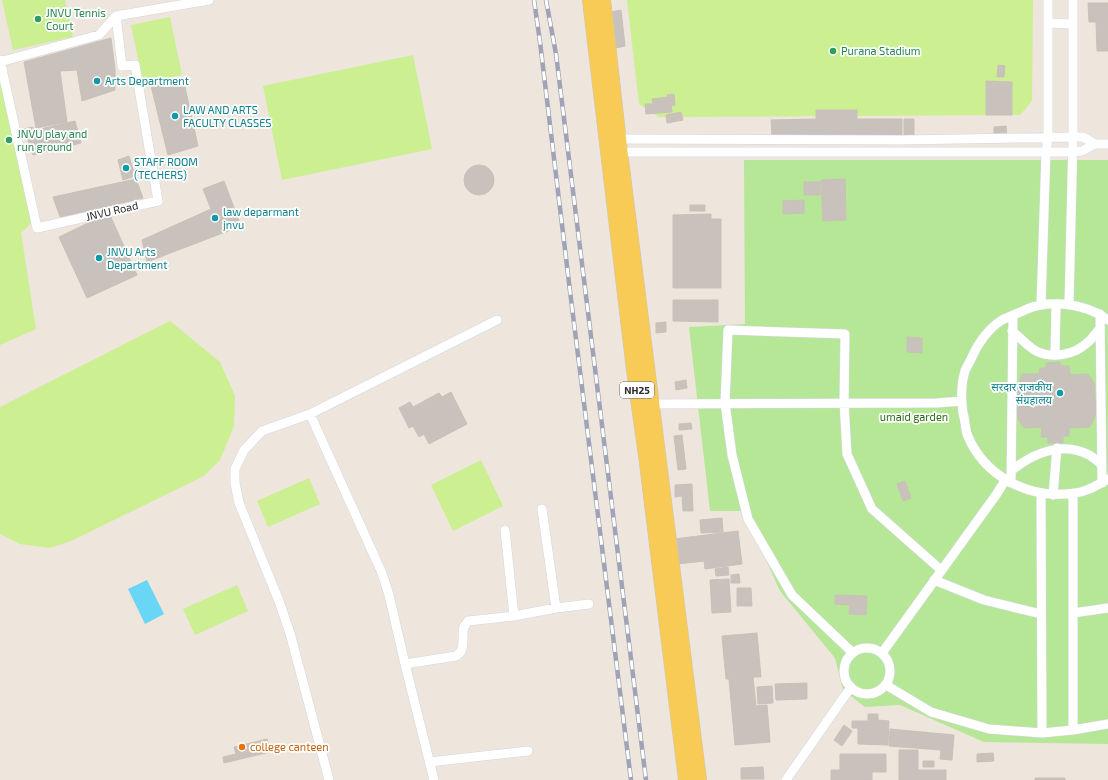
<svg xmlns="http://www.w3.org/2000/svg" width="1108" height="780" font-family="'Exo 2','Noto Sans Devanagari',sans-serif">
	<rect width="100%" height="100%" fill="#eee5dc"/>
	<path fill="#b5e796" d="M744,160H1108V744L984,742L900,705L865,707L843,690L835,658L780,591L744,511H710L689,327L745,324Z"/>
	<path fill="#cbef91" d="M2,0H65L73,37L13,50Z
		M627,0H1033L1032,101L1020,115L659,117L639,104Z
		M170,17L182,75L143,83L131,25Z
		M413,55L432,149L282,180L263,86Z
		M0,62L35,219L21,233L36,329L0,345Z
		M170,321L220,362L235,396L234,426L220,460L204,476L71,541L50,548L20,544L0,534V407Z
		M481,460L503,506L453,531L431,485Z
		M309,478L320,504L268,527L257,501Z
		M237,585L248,611L195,635L183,609Z"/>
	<path fill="#6ad6f5" d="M147,580L164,614L145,624L128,589Z"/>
	<path fill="#c9c2bc" stroke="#c9c1b6" d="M1088,3H1108V51H1097L1096,22H1089Z
		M621,10L625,46L616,48L611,12Z
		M111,38L115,69V90L82,101L77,70L60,71L67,122L36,128L24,62Z
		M998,65L1005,66L1004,77H997Z
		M183,78L198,146L168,155L151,86Z
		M986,81L1012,82V115H986Z
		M674,94L675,105L671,106L672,112L646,114L645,104H653L652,99L668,97L667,95Z
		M816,110H857V119H902V136L772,137L771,120L816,119Z
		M681,112L683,120L667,123L666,115Z
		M904,119H914V135H904Z
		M75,121L81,143L33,155L24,129L32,127L36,130Z
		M1006,126L1007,137H994V127Z
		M129,156L135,176L123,180L118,160Z
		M464 180a15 15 0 1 1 30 0a15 15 0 1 1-30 0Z
		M136,179L143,198L60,217L53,197Z
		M845,179L846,220L823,221L821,180Z
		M224,181L241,226L147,262L142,240L211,209L203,189Z
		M804,182H820V195H804Z
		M804,200V213L783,214V201Z
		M690,205H705V211H690Z
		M109,213L137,275L87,298L59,237Z
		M711,214V219H721V288H673V215Z
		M673,300H718V322L673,321Z
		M666,322V332L656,333V323Z
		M907,337L922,338V353L907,352Z
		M1060,362V366H1069L1070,375L1088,374L1094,383L1096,414L1090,427L1069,428V436H1063V443H1048V437H1041L1042,427L1024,428L1018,419L1017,391L1022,374H1039L1040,368H1046V363Z
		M686,380L687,388L676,390L675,382Z
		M451,392L467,424L429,444L424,434L419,437L413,426L409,428L399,408L410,402L413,407L439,393L442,397Z
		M691,423L692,429L679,430V424Z
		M682,435L686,469L678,470L674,436Z
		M905,481L911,498L903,501L897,484Z
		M692,484L693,511H683L682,496L675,497V485Z
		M722,518L723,532L701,533L700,520Z
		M738,531L742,564L705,569L704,561L677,564L674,539Z
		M728,567L729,575L716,576L715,569Z
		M739,574L740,583H731V575Z
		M729,579L731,612L712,613L710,580Z
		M737,588H751L752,606H737Z
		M835,595L867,596L866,615L849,614L850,605L835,604Z
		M757,633L761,677H753L756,706L767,705L770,742L735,745L729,679H726L722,636Z
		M807,683V699L776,700L775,684Z
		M772,686L773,703L758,704L757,687Z
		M868,714H878V720L889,721L888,745L858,744V728H852V721H868Z
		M844,725L852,731L842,746L834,740Z
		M890,729L954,735L952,760L940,759L941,750L889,746Z
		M267,739L270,752L224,763L223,757L236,754L234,747Z
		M899,750H918V770H946V780H899Z
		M993,753L994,761L977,762V754Z
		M840,754H886V772H872V780H831V770H840Z
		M923,761H934V767H923Z
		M763,767L764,779H741V768Z
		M1035,778H1065V780H1035Z"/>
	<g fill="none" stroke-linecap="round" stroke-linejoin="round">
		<defs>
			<path id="minor" d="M1049,23L1072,24
				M0,60L37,228L158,201L135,65L122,66L116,16
				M0,62L99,35L116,16L209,0
				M615,139L901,140L1073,137H1083L1095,144H1108
				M616,152H1073L1082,151L1095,144
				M1041,305L1046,152L1048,138V0
				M1069,305L1073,137V0
				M1100,314L1102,483
				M1108,320C1087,304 1052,299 1027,309C1019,313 1010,316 1002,320C989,328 978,343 972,357C970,362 967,366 965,371C961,384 961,399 963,413C965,419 965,427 967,434C984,477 1030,500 1075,493C1087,492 1097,485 1108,479
				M1012,331C1020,337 1027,346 1036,351C1052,359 1075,355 1088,342C1093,338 1096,333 1100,328
				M1055,355L1056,305
				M651,404L937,403L962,401
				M310,414L382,573L389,595L405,664L434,780
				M1011,471C1033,453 1062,441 1089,455C1093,457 1097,461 1101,464
				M1011,483L1013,316
				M1041,493L1042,733
				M1073,494V730
				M1053,495L1057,448
				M542,509L556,608
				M505,530L514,616
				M934,580L984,600L1041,614
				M1073,613L1108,608
				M844 671a23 23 0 1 1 46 0a23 23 0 1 1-46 0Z
				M853,653L792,595L748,519L732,455L725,403L728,330L845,334L844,402L847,454L872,509L941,570
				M882,653L996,495L1006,479
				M405,664L456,656C467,650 461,636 464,627C465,625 467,623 468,621L514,616L556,608L589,604
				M886,685L931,712L989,729L1042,733L1073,730L1108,724
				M429,762L528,751
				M329,780L290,633L279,601L239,503L235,483V469L244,450L262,431L310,414L497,320
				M786,780L851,687"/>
			<path id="primary" d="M590,0L634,370L647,463L686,780
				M603,0L620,152L699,780"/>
		</defs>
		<use href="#minor" stroke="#d1d6e4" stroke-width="10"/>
		<use href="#primary" stroke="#c8c8c8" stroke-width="16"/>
		<use href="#minor" stroke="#fff" stroke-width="9"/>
		<use href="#primary" stroke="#f8cb57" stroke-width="15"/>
		<defs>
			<path id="rail" d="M534,0L540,42L570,291L631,780
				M546,0L556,54L646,780"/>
		</defs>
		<use href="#rail" stroke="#9ea3b6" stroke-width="4.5"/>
		<use href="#rail" stroke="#fff" stroke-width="3" stroke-dasharray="9" stroke-linecap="butt"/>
	</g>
	<g fill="#2e9e5b" stroke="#fff" stroke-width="1.5">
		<circle cx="38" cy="19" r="4"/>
		<circle cx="833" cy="51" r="4"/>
		<circle cx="9" cy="140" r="4"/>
	</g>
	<g fill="#0f9aa8" stroke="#fff" stroke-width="1.5">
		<circle cx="97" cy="81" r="4"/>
		<circle cx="175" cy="116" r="4"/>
		<circle cx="126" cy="168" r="4"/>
		<circle cx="215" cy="218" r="4"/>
		<circle cx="99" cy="258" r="4"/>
		<circle cx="1060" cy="393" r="4"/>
	</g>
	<circle fill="#e8710a" stroke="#fff" stroke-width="1.5" cx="242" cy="747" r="4"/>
	<g text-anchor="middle" stroke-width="3.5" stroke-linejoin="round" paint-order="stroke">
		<rect fill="#fff" stroke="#6b6b6b" stroke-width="1" x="620" y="382" width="34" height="16" rx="3"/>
		<g font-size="10" font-weight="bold" fill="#2b2b2b">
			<text x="637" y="394">NH25</text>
		</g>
		<g font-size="11" fill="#27864d" stroke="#fff" text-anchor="start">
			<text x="46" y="17">JNVU Tennis<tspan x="46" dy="13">Court</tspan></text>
			<text x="841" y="55">Purana Stadium</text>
			<text x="17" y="138">JNVU play and<tspan x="17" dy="13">run ground</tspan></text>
		</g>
		<g font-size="11" fill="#0d838f" stroke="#fff" text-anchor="start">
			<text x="105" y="85">Arts Department</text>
			<text x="183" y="114">LAW AND ARTS<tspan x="183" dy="13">FACULTY CLASSES</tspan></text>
			<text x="134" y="166">STAFF ROOM<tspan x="134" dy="13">(TECHERS)</tspan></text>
			<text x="223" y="216">law deparmant<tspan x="223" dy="13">jnvu</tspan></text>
			<text x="107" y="256">JNVU Arts<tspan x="107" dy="13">Department</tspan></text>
			<text x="1052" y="391" text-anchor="end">सरदार राजकीय<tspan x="1052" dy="13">संग्रहालय</tspan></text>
		</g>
		<g font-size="11" fill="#2b2b2b" stroke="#fff">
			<text transform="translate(112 211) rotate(-13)" y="4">JNVU Road</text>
		</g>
		<g font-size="11" fill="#2c6c16" stroke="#fff">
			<text x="914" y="421">umaid garden</text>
		</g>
		<g font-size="11" fill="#c56008" stroke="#fff" text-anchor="start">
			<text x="250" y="751">college canteen</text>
		</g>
	</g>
</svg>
